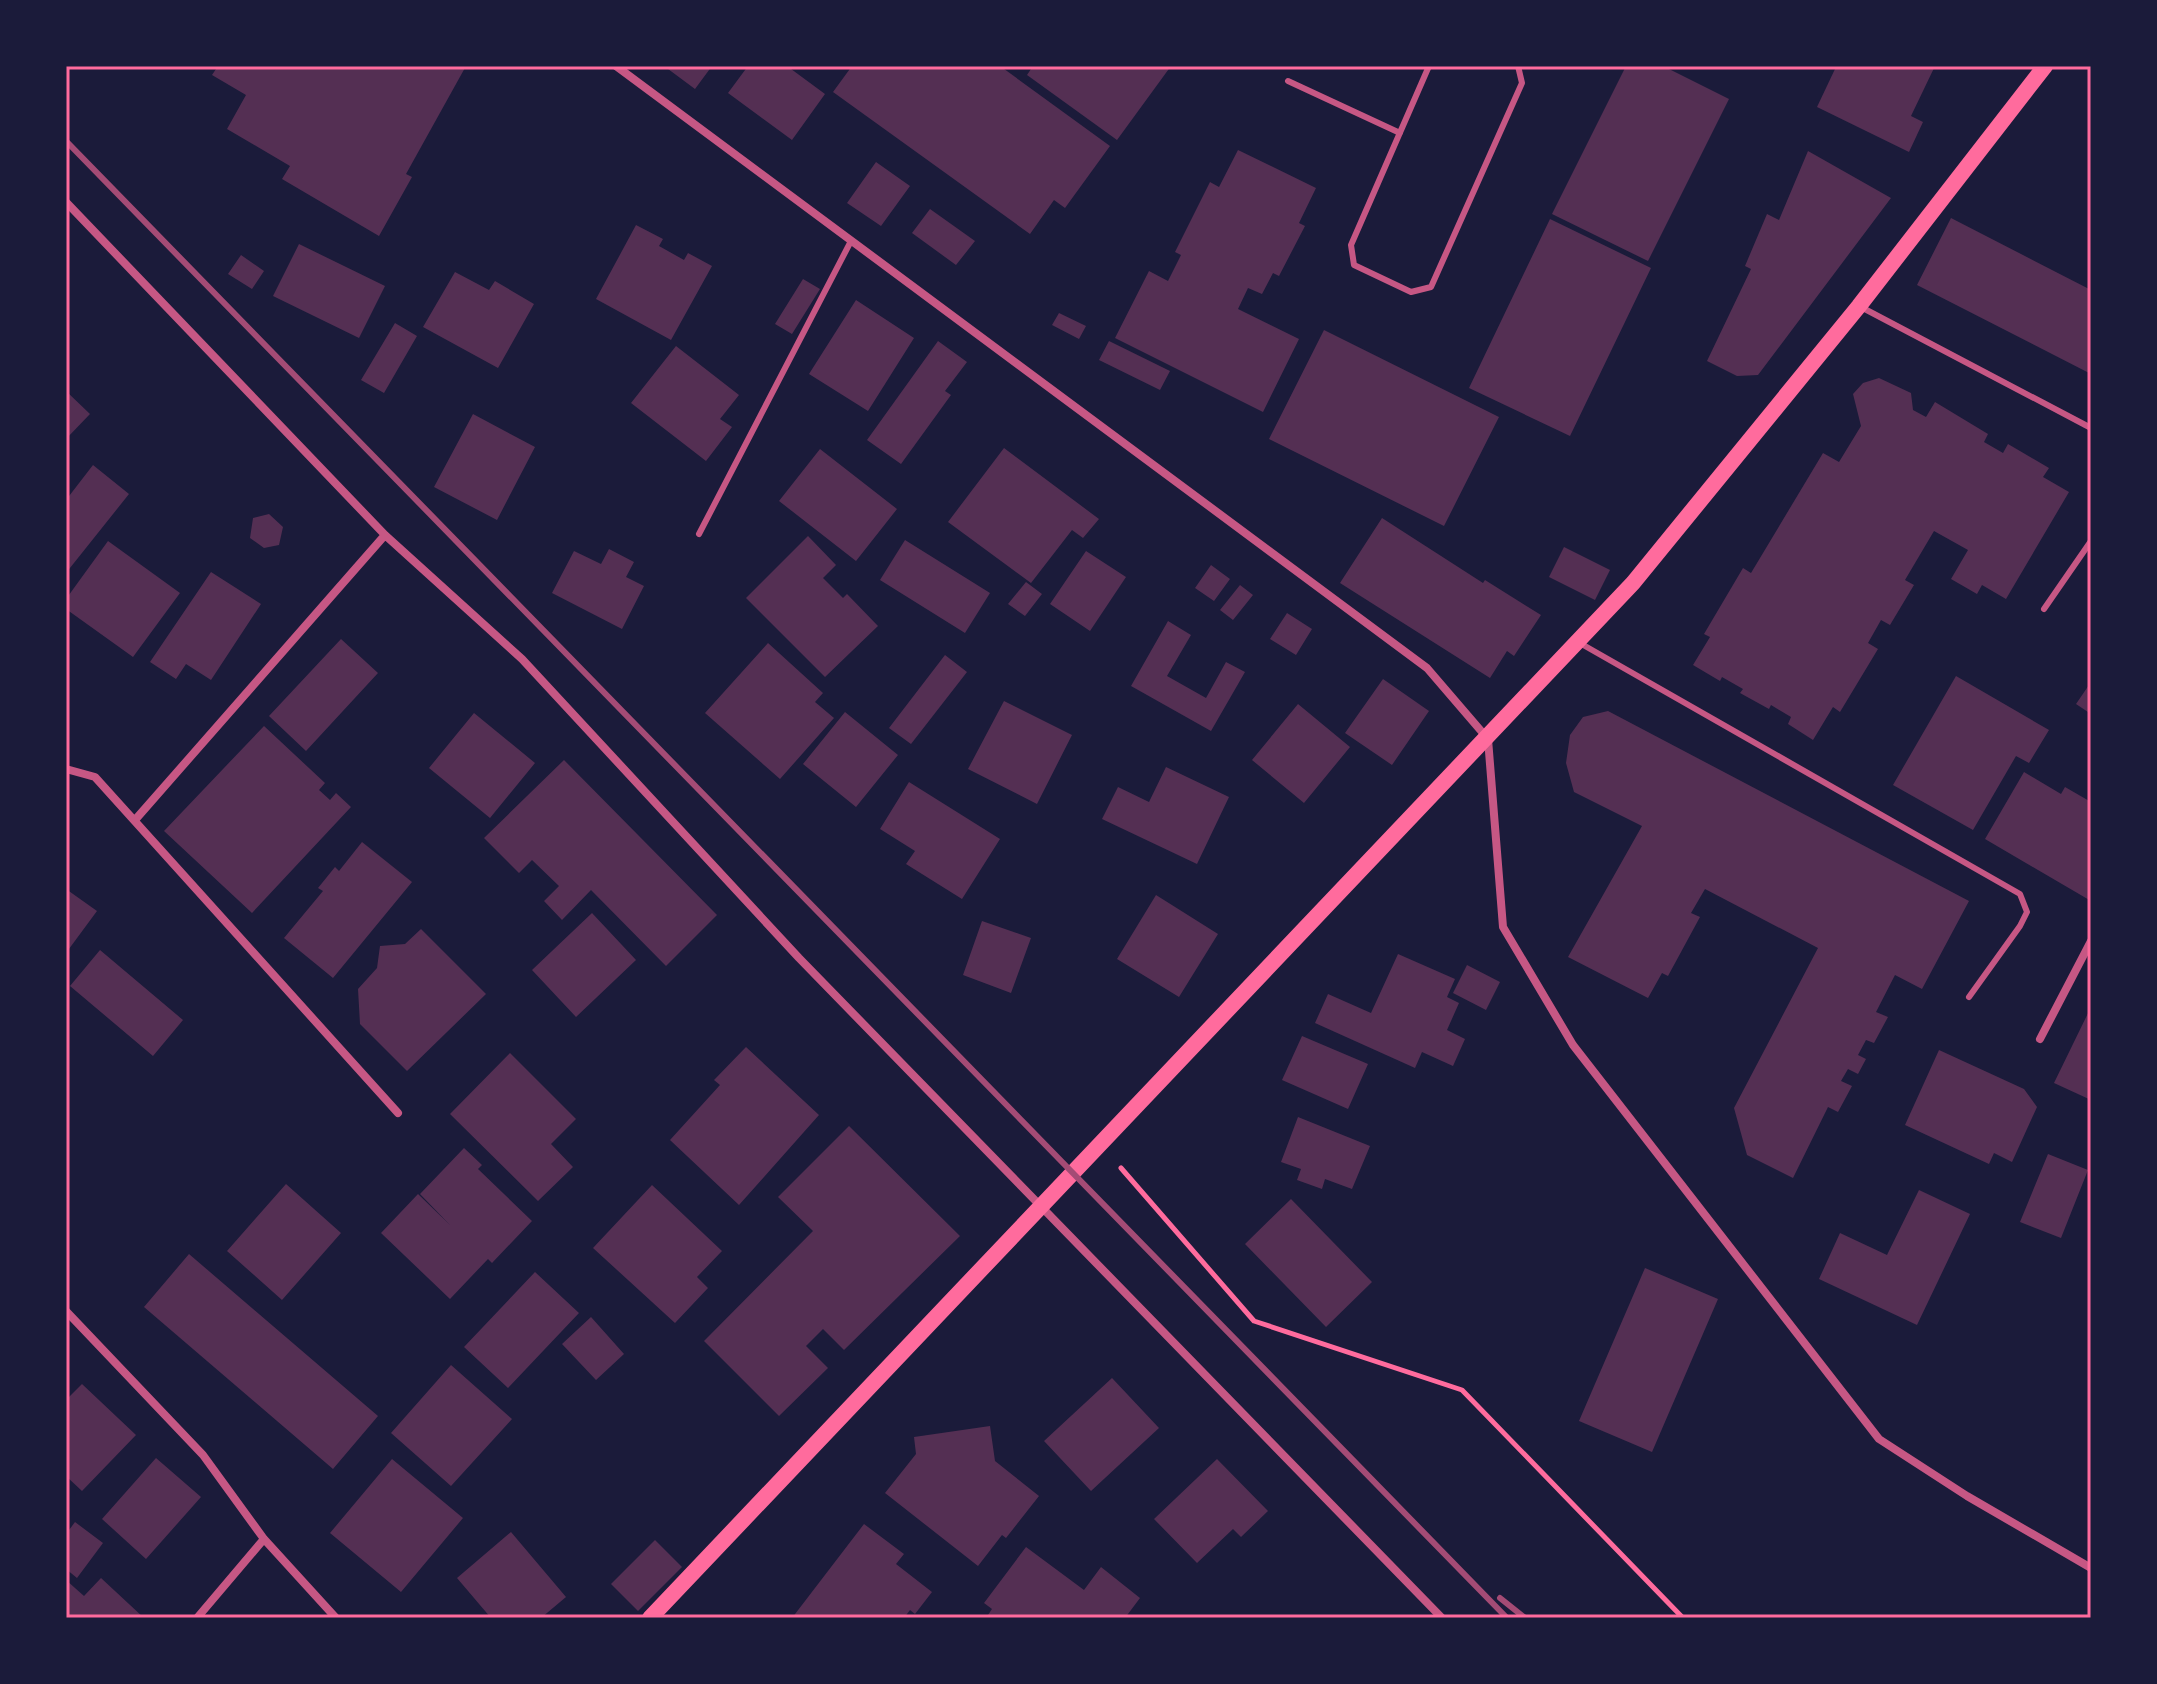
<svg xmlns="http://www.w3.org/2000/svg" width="2157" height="1684" font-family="'Fira Sans Condensed',sans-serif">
	<rect width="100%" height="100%" fill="#1b1b3a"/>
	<path fill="#542f53" d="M218,66H466L406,174L412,177L379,236L282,179L290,166L227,129L246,95L212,75Z
		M664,66H712L695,89Z
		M748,66H787L825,94L792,140L728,93Z
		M852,66H1000L1110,146L1065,208L1054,200L1030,234L833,92Z
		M1033,66H1171L1117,140L1027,75Z
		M1626,66H1663L1729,99L1648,261L1552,214Z
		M1829,66H1935L1911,116L1923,122L1909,152L1817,107L1835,69Z
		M1238,150L1316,188L1299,223L1305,226L1279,276L1273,273L1262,294L1248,288L1238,309L1299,339L1263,412L1115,338L1149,271L1168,281L1181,255L1175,252L1210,182L1219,187Z
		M1808,151L1891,198L1758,375L1737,376L1707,361L1751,269L1745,266L1767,214L1779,220Z
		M876,162L910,186L881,226L847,203Z
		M930,209L975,241L956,265L912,233Z
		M1951,218L2091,290V374L1917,285Z
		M1550,219L1651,268L1570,436L1469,388Z
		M636,225L663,239L659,246L684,260L688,253L712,266L671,340L596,299Z
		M299,244L385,286L359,338L273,296Z
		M241,255L264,271L252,289L228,274Z
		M455,272L489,290L495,281L534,304L498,368L423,327Z
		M803,279L820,289L792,334L775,324Z
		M856,300L914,338L868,411L809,374Z
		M1059,313L1086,326L1079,339L1052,325Z
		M395,323L417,336L384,393L361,380Z
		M1324,330L1499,417L1444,526L1269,439Z
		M938,341L967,362L945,391L951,395L901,464L867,440Z
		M1109,341L1170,371L1160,390L1099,360Z
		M676,346L739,395L720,419L732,427L706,461L631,403Z
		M1879,378L1911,393L1913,410L1926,417L1935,402L1988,434L1984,442L2003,453L2008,444L2049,468L2043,477L2069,492L2006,599L1982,585L1977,594L1951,579L1968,550L1934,531L1905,580L1914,585L1890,625L1881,620L1868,643L1878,649L1840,712L1833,707L1813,740L1788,724L1791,717L1771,705L1769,709L1740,693L1743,689L1722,677L1720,681L1693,665L1710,637L1704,634L1743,568L1751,573L1823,453L1839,462L1861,426L1853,394L1863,383Z
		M66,391L90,414L66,439Z
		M473,414L535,447L497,520L434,487Z
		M1004,448L1099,519L1083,538L1072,530L1031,583L948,522Z
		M820,449L897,509L856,561L779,501Z
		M93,465L129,494L66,573V500Z
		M269,514L283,527L279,545L264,548L250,538L253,518Z
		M1382,518L1483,583L1485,580L1541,615L1514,656L1507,651L1490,678L1340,583Z
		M808,536L836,565L823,578L843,598L847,594L878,626L825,677L746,598Z
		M905,540L990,593L965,633L880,580Z
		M108,541L180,593L133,657L66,609V599Z
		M1564,547L1610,570L1595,600L1549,577Z
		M609,549L634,562L626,577L644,586L622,629L552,593L574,551L601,564Z
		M1086,551L1126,577L1090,631L1050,604Z
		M1211,565L1230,579L1214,601L1195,588Z
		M211,572L261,604L211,680L186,664L176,679L150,662Z
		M1026,582L1042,594L1025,616L1008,604Z
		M1240,585L1253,595L1233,620L1220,610Z
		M1287,613L1312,629L1296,655L1270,639Z
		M1168,621L1191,635L1167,676L1206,698L1226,662L1245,672L1211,731L1131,686Z
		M341,639L378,673L306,751L269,716Z
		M768,643L823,693L815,702L834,718L780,779L705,713Z
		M945,655L967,672L911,744L889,728Z
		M1956,676L2049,730L2029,763L2016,756L1973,830L1893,785Z
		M1383,679L1429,711L1392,765L1345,733Z
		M2091,682V714L2076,704Z
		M1004,701L1072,735L1037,804L968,769Z
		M1298,704L1350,747L1304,803L1252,760Z
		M1608,711L1969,901L1922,989L1895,975L1876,1012L1888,1017L1874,1043L1866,1040L1858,1055L1866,1059L1858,1074L1848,1069L1841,1081L1852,1086L1838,1112L1828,1107L1793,1178L1747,1155L1734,1108L1818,948L1705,889L1691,913L1700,917L1668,976L1662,973L1648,998L1568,957L1642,826L1574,792L1566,763L1570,735L1583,717Z
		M845,712L898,755L856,807L803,764Z
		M474,713L535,763L490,818L429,768Z
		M264,726L325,783L319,790L330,800L336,793L351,807L252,913L164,831Z
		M564,760L717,915L666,966L591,890L562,920L544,901L559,886L532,860L519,873L484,838Z
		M1166,767L1229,797L1197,864L1102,819L1118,787L1149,802Z
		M2024,772L2061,794L2065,787L2091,802V901L1985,839Z
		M909,782L1000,839L962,899L906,864L915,851L880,829Z
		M362,842L412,882L333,978L284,938L323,891L318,888L335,867L339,871Z
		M66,889L97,911L66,953Z
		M1156,895L1218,934L1179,997L1117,959Z
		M592,913L636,960L576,1017L532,970Z
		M982,921L1031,938L1011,993L963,975Z
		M421,929L486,994L407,1071L360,1024L358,989L377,968L380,946L405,944Z
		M100,950L183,1020L153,1056L70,986Z
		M1398,954L1455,979L1447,997L1459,1003L1447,1030L1465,1039L1453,1066L1422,1052L1415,1068L1315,1023L1328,994L1371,1013Z
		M1467,965L1500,982L1486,1010L1453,993Z
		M2091,1007V1100L2054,1083Z
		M1302,1036L1368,1064L1348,1109L1282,1080Z
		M746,1047L819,1115L739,1205L670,1140L720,1085L714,1080Z
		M1939,1050L2024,1089L2037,1107L2012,1162L1994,1153L1989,1164L1905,1125Z
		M510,1053L576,1119L551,1144L573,1167L538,1201L450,1114Z
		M1298,1117L1370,1146L1352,1189L1325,1179L1322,1189L1297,1180L1301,1169L1281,1162Z
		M849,1126L960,1236L844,1350L823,1329L806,1346L828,1368L779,1416L704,1341L813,1231L778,1197Z
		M464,1148L482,1165L478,1169L532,1221L492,1263L488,1259L450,1299L381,1233L418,1194L450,1225L420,1194Z
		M2048,1154L2088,1170L2061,1238L2020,1222Z
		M286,1184L341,1233L282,1300L227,1251Z
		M652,1185L722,1251L697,1277L708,1288L675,1323L593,1248Z
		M1919,1190L1970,1214L1917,1325L1819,1279L1840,1233L1887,1255Z
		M1291,1199L1372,1282L1326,1327L1245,1244Z
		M189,1254L378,1416L333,1469L144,1307Z
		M1645,1268L1718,1299L1652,1452L1579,1421Z
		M535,1272L579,1313L508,1388L464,1347Z
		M591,1317L624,1354L596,1380L562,1344Z
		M451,1365L512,1419L451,1486L391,1433Z
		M1112,1378L1159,1428L1091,1491L1044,1441Z
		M82,1384L136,1435L82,1491L66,1476V1400Z
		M990,1426L995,1461L1039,1496L1006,1538L1002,1535L978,1566L885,1493L916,1454L914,1437Z
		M156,1458L201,1497L146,1559L102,1519Z
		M392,1459L463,1518L401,1592L330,1533Z
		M1217,1459L1268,1511L1241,1537L1233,1529L1197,1563L1154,1519Z
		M75,1522L103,1543L77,1578L66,1569V1534Z
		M864,1524L904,1554L896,1564L932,1592L915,1614L910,1610L904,1618H792Z
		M511,1532L566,1597L541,1618H491L457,1578Z
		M655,1540L682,1567L638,1611L611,1584Z
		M1026,1547L1084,1590L1101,1567L1140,1598L1125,1618H986L992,1609L984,1603Z
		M101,1578L144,1618H66V1580L84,1596Z"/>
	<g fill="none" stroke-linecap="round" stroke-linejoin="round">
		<path stroke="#ff6b9d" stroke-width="5" d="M1121,1168L1254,1321L1462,1390L1683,1618"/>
		<path stroke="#c65784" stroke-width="6" d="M1429,66L1351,245L1354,265L1411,292L1431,287L1522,83L1518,66
			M1288,81L1400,133
			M1859,306L2091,428
			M699,534L851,241
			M2044,609L2091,541
			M1578,642L2020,894L2027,912L2020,926L1969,997"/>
		<path stroke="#c65784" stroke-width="8" d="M616,66L1427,668L1488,739L1503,927L1573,1045L1879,1439L1967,1496L2091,1568
			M66,202L385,535L522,659L799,958L1442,1618
			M66,769L95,777L398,1113
			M135,820L385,535
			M2040,1039L2091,941
			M66,1311L203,1455L264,1539L336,1618
			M197,1618L264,1539"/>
		<path stroke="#ff6b9d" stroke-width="16" d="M650,1618L1633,583L1859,306L2045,66"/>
		<path stroke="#a44b75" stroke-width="6" d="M66,141L1507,1618
			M1500,1598L1525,1618"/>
	</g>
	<rect width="2157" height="1684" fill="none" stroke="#1b1b3a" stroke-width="136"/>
	<rect x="68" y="68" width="2021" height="1548" fill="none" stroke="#ff6b9d" stroke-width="3"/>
</svg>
